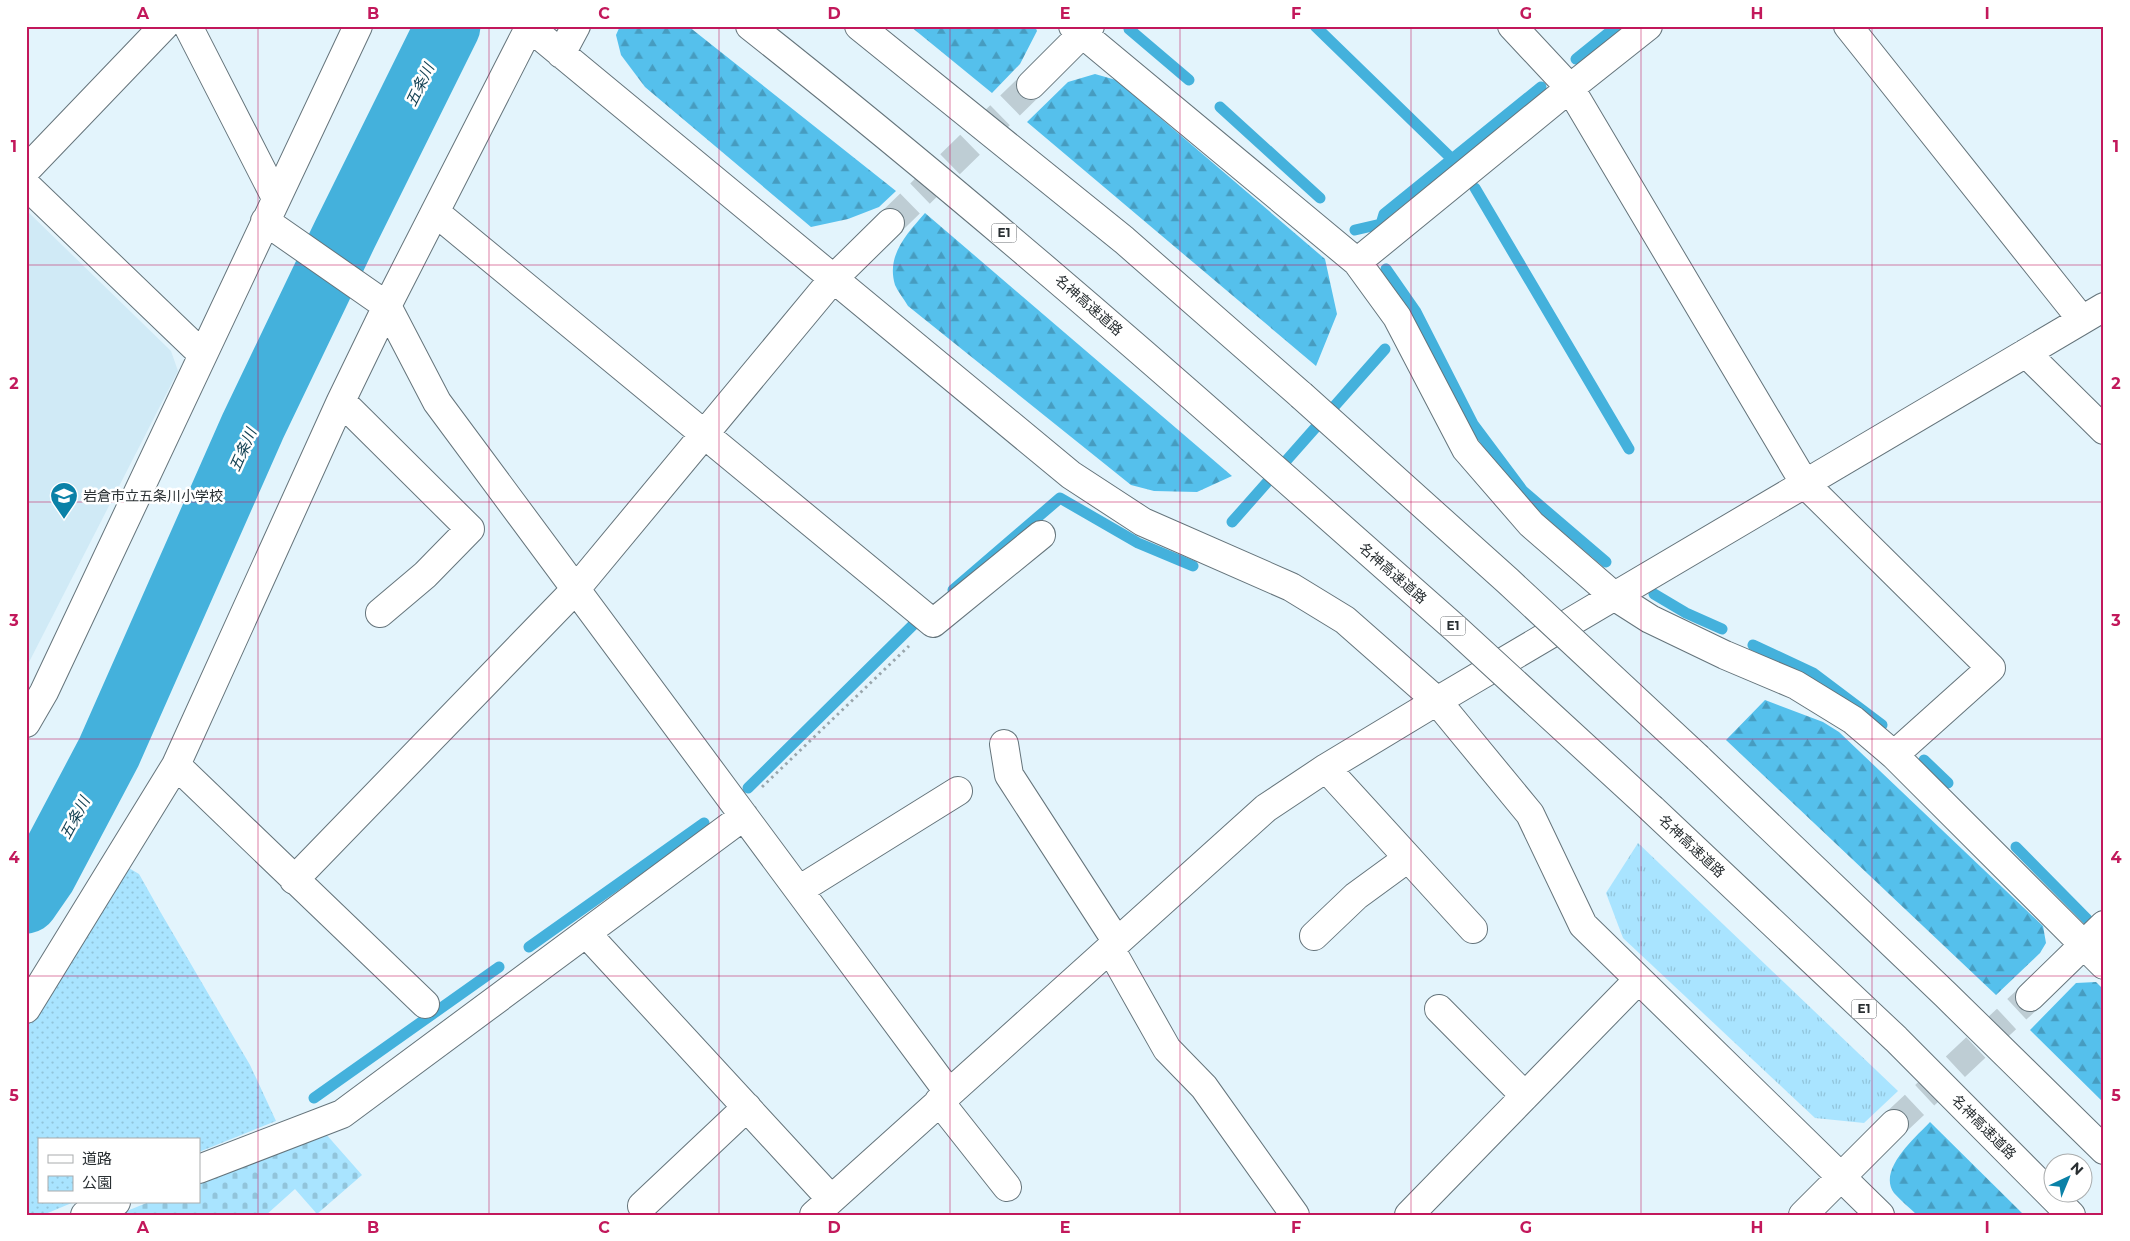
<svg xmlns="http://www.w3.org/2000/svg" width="2130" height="1241" font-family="Montserrat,'Noto Sans JP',sans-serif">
	<defs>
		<pattern id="grass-tufts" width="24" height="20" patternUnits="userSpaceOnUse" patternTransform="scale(1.25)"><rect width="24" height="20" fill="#a9e4ff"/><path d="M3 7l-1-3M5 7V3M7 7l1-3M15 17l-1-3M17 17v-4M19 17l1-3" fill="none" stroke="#91c4db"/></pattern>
		<pattern id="forest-firs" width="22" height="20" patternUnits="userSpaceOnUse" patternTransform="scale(1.25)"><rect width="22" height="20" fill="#55c0ec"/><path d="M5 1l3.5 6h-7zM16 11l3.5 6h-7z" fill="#469cc0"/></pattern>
		<pattern id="cemetery-stones" width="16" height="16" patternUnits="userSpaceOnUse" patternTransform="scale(1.25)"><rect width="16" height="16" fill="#a9e4ff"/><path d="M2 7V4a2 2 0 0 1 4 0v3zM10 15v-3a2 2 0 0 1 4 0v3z" fill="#91c4db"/></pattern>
		<pattern id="park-dots" width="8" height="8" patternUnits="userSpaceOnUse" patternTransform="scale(1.25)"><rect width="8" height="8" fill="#a9e4ff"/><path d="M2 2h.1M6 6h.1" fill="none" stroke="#91c4db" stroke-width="1.8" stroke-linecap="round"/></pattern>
	</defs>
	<rect width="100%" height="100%" fill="#e3f4fc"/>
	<path fill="#d0eaf6" d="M26,210L171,351L178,371L26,668Z"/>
	<path fill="url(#grass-tufts)" d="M1638,843L1898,1091L1864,1123L1815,1118L1623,938L1606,893Z"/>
	<path fill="url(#forest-firs)" d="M620,26H688L896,191L879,207L848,219L811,227L645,87L621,55L616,35Z
		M910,26H1035L1037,31L1020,64L992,93Z
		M1095,74L1116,80L1325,259L1337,314L1316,366L1027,122L1068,82Z
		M925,213L1232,476L1197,492L1154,491L1131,485L908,306C904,299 898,292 895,285C886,255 907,234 925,213Z
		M1765,700L1823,722L1839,732L2043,926L2046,943L2040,953L1996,995L1726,740Z
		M2096,982L2104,990V1103L2030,1030L2076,983Z
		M1930,1122L2024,1215H1917C1910,1208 1901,1201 1894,1193C1877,1170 1916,1137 1930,1122Z"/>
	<path fill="url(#cemetery-stones)" d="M325,1133L362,1175L317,1214L295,1189L266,1215H117L149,1202H199V1183Z"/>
	<path fill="url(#park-dots)" d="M127,867L139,874L161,913L250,1065L276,1121L199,1152V1140H39V1202H74L43,1215H26V1019Z"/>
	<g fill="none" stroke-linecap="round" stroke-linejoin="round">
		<path stroke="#44b1dc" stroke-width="11" d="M1315,26L1452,159
			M1129,29L1189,80
			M1576,59L1617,26
			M1220,107L1320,198
			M1475,188L1629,449
			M1355,230L1381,224L1384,214L1541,87
			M1386,269L1416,312L1473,424L1523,491L1606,562
			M1232,522L1385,349
			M953,590L1060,498L1138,543L1193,566
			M1654,594L1686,613L1722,629
			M1753,645L1813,673L1882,725
			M1924,760L1948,783
			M748,788L913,625
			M2016,847L2087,919
			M529,947L704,823
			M314,1098L499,967"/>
		<path stroke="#44b1dc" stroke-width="65" d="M26,901L44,875L109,752L253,426L345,234L448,26"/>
		<path stroke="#becdd4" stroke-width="28" stroke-dasharray="28 14" stroke-linecap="butt" d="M890,223L1031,85
			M1894,1124L2030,997"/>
		<defs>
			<path id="minor" d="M188,26L276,198
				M528,26L1071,475L1143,522L1291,587L1345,620L1437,701L1530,814L1583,925L1880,1215
				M1073,26L1357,262L1397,317L1466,449L1531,524L1614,596L1650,619L1725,655L1796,685L1853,720L1894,755L2104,965
				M1512,26L1570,88L1805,484L1991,668L1894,755
				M1848,26L2082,320
				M561,54L576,26
				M1031,85L1090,26
				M26,170L164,26
				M26,185L202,354
				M435,212L933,623L1041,535
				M265,221L387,306L437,402L949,1093
				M1357,262L1570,88L1648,26
				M2026,353L2104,430
				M341,401L470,529L425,575L380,613
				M26,723L44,692L358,26
				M1004,744L1009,775L1117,942
				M176,765L425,1004
				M1326,768L1473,929
				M294,880L575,590L833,279L890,223
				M799,890L958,791
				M586,933L831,1199
				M1314,936L1356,896L1408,858
				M1110,948L1167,1049L1204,1087L1295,1215
				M2030,997L2104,925
				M26,1009L176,765L341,401L387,306L529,28
				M1439,1009L1525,1096
				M939,1101L1007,1187
				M199,1169L342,1114L744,816
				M642,1206L747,1107
				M85,1215L116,1202
				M814,1215L1266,808L1326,768L1437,701L2104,307
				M1409,1215L1638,980
				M1803,1215L1894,1124"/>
			<path id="highway" d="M750,26C921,161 1087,303 1251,448
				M859,26L1124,240L1301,395
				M1698,758L1946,995L2104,1150
				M1652,809L1896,1039L2071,1215"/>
		</defs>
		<use href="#minor" stroke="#65747b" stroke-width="30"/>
		<use href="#highway" stroke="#65747b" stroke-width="30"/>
		<path stroke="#99a6ac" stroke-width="3" stroke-dasharray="2.5 4" stroke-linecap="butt" d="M762,787L909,646"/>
		<use href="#minor" stroke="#fff" stroke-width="28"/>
		<use href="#highway" stroke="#fff" stroke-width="28"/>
		<defs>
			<path id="highway-bridge" d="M1301,395L1508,581L1698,758
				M1251,448L1456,629L1652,809"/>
		</defs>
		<use href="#highway-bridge" stroke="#65747b" stroke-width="30" stroke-linecap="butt"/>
		<use href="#highway-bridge" stroke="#fff" stroke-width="28"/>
	</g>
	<path fill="none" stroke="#c2185b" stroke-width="1" stroke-opacity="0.55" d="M258,26V1215M489,26V1215M719,26V1215M950,26V1215M1180,26V1215M1411,26V1215M1641,26V1215M1872,26V1215M26,265H2104M26,502H2104M26,739H2104M26,976H2104"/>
	<defs>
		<symbol id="school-pin" viewBox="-11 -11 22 30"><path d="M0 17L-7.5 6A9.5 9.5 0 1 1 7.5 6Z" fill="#0a81a7" stroke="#fff"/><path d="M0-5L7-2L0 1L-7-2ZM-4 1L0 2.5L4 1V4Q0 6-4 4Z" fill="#fff"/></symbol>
	</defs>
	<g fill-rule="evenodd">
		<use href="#school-pin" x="48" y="480" width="32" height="43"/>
	</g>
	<g text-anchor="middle" stroke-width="5" stroke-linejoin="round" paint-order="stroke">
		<g fill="#fff" stroke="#696d70" stroke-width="1">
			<rect x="991.5" y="223.5" width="25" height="19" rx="4"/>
			<rect x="1440.5" y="616.5" width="25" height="19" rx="4"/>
			<rect x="1851.5" y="999.5" width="25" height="19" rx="4"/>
		</g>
		<g font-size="12" font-weight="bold" fill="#292f32">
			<text x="1004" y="237">E1</text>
			<text x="1453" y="630">E1</text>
			<text x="1864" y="1013">E1</text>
		</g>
		<g font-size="14" fill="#292f32" stroke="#fff">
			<text transform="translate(1089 305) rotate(41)" y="5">名神高速道路</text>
			<text transform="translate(1393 573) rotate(41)" y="5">名神高速道路</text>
			<text transform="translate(1692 846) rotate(43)" y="5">名神高速道路</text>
			<text transform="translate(1984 1127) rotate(45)" y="5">名神高速道路</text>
		</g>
		<g font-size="14" fill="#292f32" stroke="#fff" text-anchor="start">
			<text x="83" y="501">岩倉市立五条川小学校</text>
		</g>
		<g font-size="15" font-style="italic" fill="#154355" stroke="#fff">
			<text transform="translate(420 85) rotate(-64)" y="5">五条川</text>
			<text transform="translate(243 450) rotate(-66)" y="5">五条川</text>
			<text transform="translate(75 818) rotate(-62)" y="5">五条川</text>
		</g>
	</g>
	<rect width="2130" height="1241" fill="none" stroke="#ffffff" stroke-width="55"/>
	<rect x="38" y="1138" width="162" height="65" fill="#ffffff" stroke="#a9acad"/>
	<rect x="48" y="1155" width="25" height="8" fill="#ffffff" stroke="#a9acad"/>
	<text x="82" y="1164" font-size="15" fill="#292f32">道路</text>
	<rect x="48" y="1176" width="25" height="15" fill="url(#park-dots)" stroke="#a9acad"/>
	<text x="82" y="1188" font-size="15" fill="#292f32">公園</text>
	<g transform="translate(2068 1178) rotate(44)"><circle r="24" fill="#ffffff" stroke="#a9acad"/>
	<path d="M0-4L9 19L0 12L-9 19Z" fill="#0a81a7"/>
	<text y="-8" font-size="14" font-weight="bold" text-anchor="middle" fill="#292f32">N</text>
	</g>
	<rect x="28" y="28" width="2074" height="1186" fill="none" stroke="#c2185b" stroke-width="2"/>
	<g font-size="16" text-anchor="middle" font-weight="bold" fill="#c2185b">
		<text x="143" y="19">A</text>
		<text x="373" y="19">B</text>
		<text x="604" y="19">C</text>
		<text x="834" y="19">D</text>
		<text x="1065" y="19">E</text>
		<text x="1296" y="19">F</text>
		<text x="1526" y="19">G</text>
		<text x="1757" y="19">H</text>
		<text x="1987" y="19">I</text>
		<text x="14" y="152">1</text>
		<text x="2116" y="152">1</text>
		<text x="14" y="389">2</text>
		<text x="2116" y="389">2</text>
		<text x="14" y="626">3</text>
		<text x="2116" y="626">3</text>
		<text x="14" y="863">4</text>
		<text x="2116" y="863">4</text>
		<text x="14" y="1101">5</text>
		<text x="2116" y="1101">5</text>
		<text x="143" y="1233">A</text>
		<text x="373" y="1233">B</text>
		<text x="604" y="1233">C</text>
		<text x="834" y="1233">D</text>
		<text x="1065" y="1233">E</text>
		<text x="1296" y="1233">F</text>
		<text x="1526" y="1233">G</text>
		<text x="1757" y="1233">H</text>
		<text x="1987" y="1233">I</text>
	</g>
</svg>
